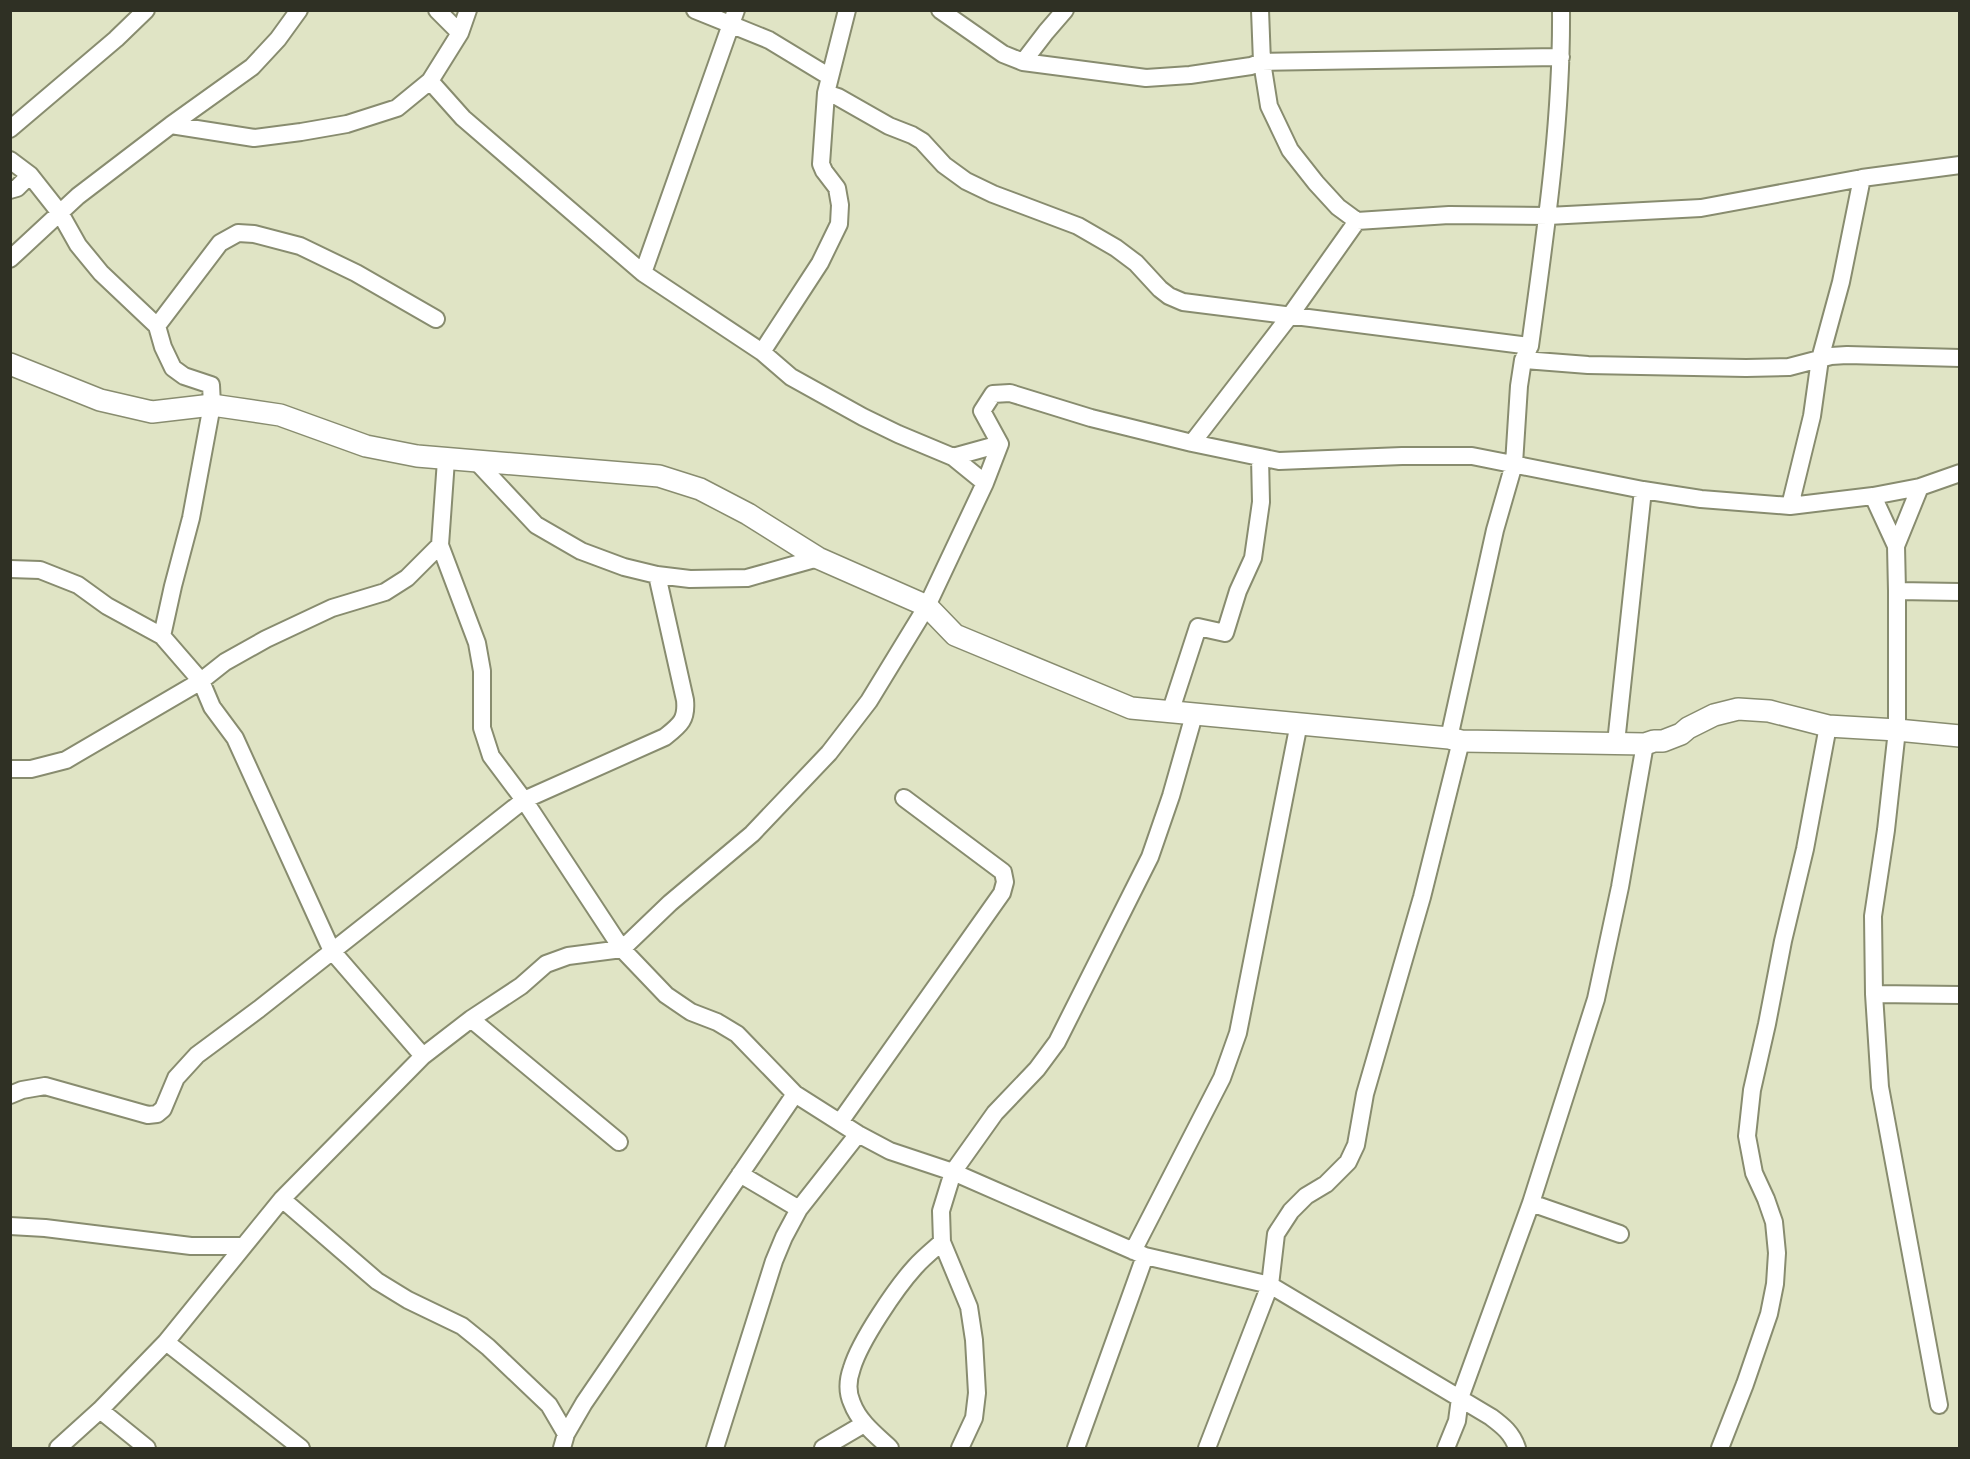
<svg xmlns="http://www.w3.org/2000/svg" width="1970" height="1459" font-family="'Playfair Display',serif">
	<rect width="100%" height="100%" fill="#e0e4c5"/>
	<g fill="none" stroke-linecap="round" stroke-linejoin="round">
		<defs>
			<path id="minor" d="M437,10L460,33
				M695,10L769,40L830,77
				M940,10L1003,54L1023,62L1146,78L1190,75L1251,66L1262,62L1561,57
				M1260,10L1262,62L1269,106L1290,150L1316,183L1338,207L1357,221L1449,215L1548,216L1701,208L1862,178L1960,165
				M1023,62L1046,32L1065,10
				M430,81L463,118L643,273L762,352L791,377L863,417L898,434L953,457L985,483
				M826,93L838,97L889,126L912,135L922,141L944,165L966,181L993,194L1078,226L1116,248L1136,263L1160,289L1169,296L1183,302L1530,346
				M171,125L252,67L278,39L299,10
				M10,129L116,39L146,10
				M10,160L30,175L60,213L78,245L101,273L157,326L163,347L173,368L184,376L211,385L212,405L191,518L173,586L162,636
				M10,190L17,188L30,175
				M10,259L78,196L171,125L254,138L301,132L347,124L397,108L430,81L460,33L468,10
				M643,273L736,10
				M157,326L220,243L238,233L254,234L300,246L356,273L436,319
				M762,352L820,263L839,224L840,205L837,188L824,171L821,164L826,93L847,10
				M1523,360L1588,365L1746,368L1789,367L1831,356L1847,355L1960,358
				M1192,443L1289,317L1357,221
				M953,457L1000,444
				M446,460L440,545L477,643L482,671V728L491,756L524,800L622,949L666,995L691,1012L717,1022L737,1034L795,1094L858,1134L890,1151L953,1172L1145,1256L1270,1285L1491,1417C1503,1426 1512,1433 1517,1448
				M476,461L536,525L581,551L624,567L657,575L690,579L747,578L818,558
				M1873,496L1896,546L1897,591V730L1886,830L1873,916L1874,994L1880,1087L1939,1405
				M1790,506L1812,416L1820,359L1841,282L1862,178
				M1896,546L1920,487
				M10,569L40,570L78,585L107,606L162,636L201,681L212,707L235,738L332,951L423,1056
				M1897,591L1960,592
				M1170,713L1198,627L1225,633L1238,591L1253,558L1261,502L1260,457
				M1449,738L1495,530L1514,464L1519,386L1523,360L1530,346C1545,235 1562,123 1561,10
				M1616,743L1643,490
				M10,769H31L66,760L201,681L225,662L266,639L332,608L385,592L407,578L440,545
				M1874,994L1960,995
				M471,1019L619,1142
				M10,1095L22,1090L45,1086L148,1115L157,1114L163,1109L176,1078L197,1055L259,1009L524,800L665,737C680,725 687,720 685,700L657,575
				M840,1122L1002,893L1005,882L1003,872L904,798
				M740,1174L799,1209
				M282,1199L377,1281L408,1300L462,1326L488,1347L549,1405L566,1434
				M1531,1203L1620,1234
				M10,1226L45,1228L191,1246H243
				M1133,1251L1222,1078L1238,1033L1299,723
				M166,1342L301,1448
				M100,1410L147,1448
				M58,1448L100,1410L166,1342L282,1199L423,1056L471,1019L521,986L546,964L568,956L622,949L670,903L752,834L829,753L869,701L927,606L985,483L1000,444L982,411L993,394L1010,393L1091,418L1192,443L1279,461L1402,456H1472L1643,490L1701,499L1790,506L1873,496L1920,487L1960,473
				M562,1448L566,1434L584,1403L795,1094
				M715,1448L774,1261L784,1237L799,1209L858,1134
				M823,1448L864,1424
				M890,1448C876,1435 859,1422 852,1403C847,1392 848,1379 852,1368C860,1341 896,1288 915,1267C923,1258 933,1250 942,1242
				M960,1448L974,1418L977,1393L974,1340L969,1307L942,1242L941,1211L953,1172L995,1113L1037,1069L1057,1042L1150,857L1171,796L1194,715
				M1076,1448L1145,1256
				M1207,1448L1270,1285L1276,1234L1291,1211L1306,1196L1326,1184L1348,1162L1356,1145L1365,1094L1422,897L1461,741
				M1446,1448L1457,1421L1460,1398L1531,1203L1596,999L1620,887L1645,744
				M1720,1448L1745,1384L1769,1314L1775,1284L1777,1253L1774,1222L1766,1199L1754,1173L1747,1136L1752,1090L1767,1024L1783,941L1805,849L1828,726"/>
			<path id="tertiary" d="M10,364L100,400L152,412L212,405L280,415L366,446L417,456L659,476L700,489L748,514L818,558L927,606L955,635L1131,708L1449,738L1461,741L1645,744L1654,741H1663L1681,734L1688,728L1714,715L1738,709L1769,711L1828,726L1897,730L1960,736"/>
		</defs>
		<use href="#minor" stroke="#888c6f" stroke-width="20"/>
		<use href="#tertiary" stroke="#888c6f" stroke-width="24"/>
		<use href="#minor" stroke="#fff" stroke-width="16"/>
		<use href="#tertiary" stroke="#fff" stroke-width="21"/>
	</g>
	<rect width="1970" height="1459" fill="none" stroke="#2f3024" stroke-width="24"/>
</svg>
